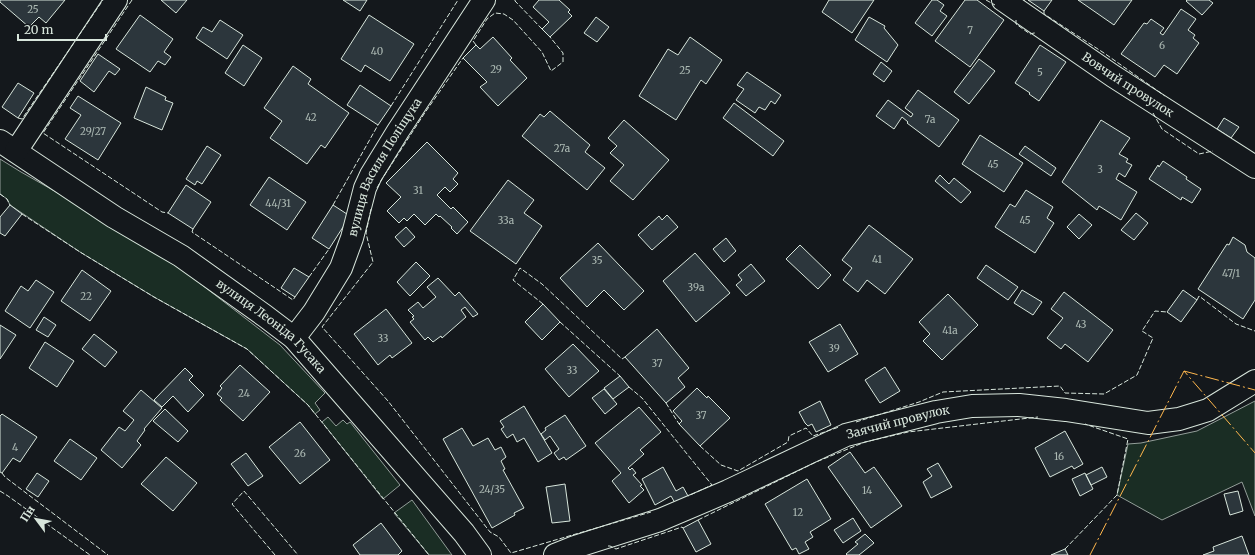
<svg xmlns="http://www.w3.org/2000/svg" width="1255" height="555" font-family="Merriweather,serif">
	<rect width="100%" height="100%" fill="#14181c"/>
	<path fill="#1a2d24" stroke="#939e99" d="M0,159L21,172L65,197L110,226L180,268L280,345L325,393L315,403L320,410L315,414L308,405L247,349L154,297L80,252L10,205L7,199L0,194Z
		M1255,401V516L1242,482L1162,520L1117,495L1128,444L1141,443L1197,431Z
		M328,417L336,426L343,420L347,424L350,422L400,485L383,499L322,422Z
		M412,500L452,555H429L394,513Z"/>
	<path fill="#2c363c" stroke="#d8e6dc" d="M0,0H65L46,23L39,17L29,27L0,2Z
		M161,0H187L176,13Z
		M343,0H367L360,11Z
		M539,0H559L570,10L568,12L572,16L550,37L542,29L549,22L533,7Z
		M829,0H874L852,33L822,12Z
		M932,0H937L944,5L940,11L947,16L932,36L915,23Z
		M965,0H977L1004,20L970,67L935,41Z
		M1028,0H1052L1044,11Z
		M1078,0H1132L1114,25Z
		M1187,0H1209L1213,3L1202,15L1186,1Z
		M1181,9L1196,19L1188,30L1195,35L1193,38L1199,43L1177,74L1164,65L1155,77L1121,54L1144,23L1147,24L1151,19L1164,28L1160,33L1163,35Z
		M140,15L173,39L164,52L171,57L165,65L158,61L150,72L116,49Z
		M369,15L414,44L390,81L365,65L361,72L341,59Z
		M596,17L609,27L597,42L584,33Z
		M869,17L885,26L884,28L898,45L887,62L855,40Z
		M220,20L243,35L227,59L196,38L203,27L212,32Z
		M493,37L512,58L510,60L527,78L498,106L480,87L487,82L463,58L476,45L480,49Z
		M690,37L722,60L706,84L701,80L676,120L639,96L668,49L678,55Z
		M243,45L262,58L244,86L225,73Z
		M1040,45L1066,62L1039,101L1029,94L1030,93L1015,83Z
		M98,54L120,69L115,75L109,71L94,92L80,81Z
		M979,59L995,71L969,104L954,92Z
		M881,62L892,71L884,82L873,74Z
		M293,66L311,79L308,84L349,113L325,148L321,145L307,164L270,138L282,121L264,108Z
		M747,72L781,95L775,104L771,101L765,110L759,107L755,113L736,100L744,89L737,85Z
		M18,83L34,93L18,118L2,107Z
		M360,85L391,106L378,125L347,105Z
		M146,87L166,97L165,100L173,103L162,130L134,118Z
		M918,90L959,120L939,147L907,123L908,122L902,117L894,129L876,116L888,100L911,117L913,114L905,108Z
		M78,96L121,123L98,160L65,139L81,115L70,108Z
		M734,103L784,141L773,156L723,118Z
		M550,111L590,145L585,152L605,168L587,190L522,136L540,114L544,117Z
		M1224,118L1239,127L1231,138L1217,129Z
		M624,120L669,160L633,200L610,181L624,165L610,153L617,146L608,138Z
		M1101,120L1130,138L1119,154L1128,159L1126,162L1132,165L1125,177L1119,173L1116,179L1137,192L1121,220L1099,206L1097,210L1062,182Z
		M980,135L1023,163L1004,192L962,164Z
		M427,142L458,173L453,179L458,184L450,192L445,187L437,195L451,209L453,207L468,222L457,234L451,228L452,227L440,216L439,217L436,214L425,225L414,214L407,221L404,218L399,223L387,211L401,197L386,183Z
		M207,146L221,155L202,184L197,181L195,185L186,179Z
		M1025,146L1056,168L1051,176L1019,154Z
		M1163,161L1187,177L1186,179L1201,189L1192,203L1182,197L1181,200L1149,179L1158,165L1159,167Z
		M940,175L949,184L954,178L971,192L961,203L935,181Z
		M269,177L306,202L287,230L250,205Z
		M508,180L534,200L524,213L542,226L516,264L470,231Z
		M186,185L211,202L193,229L168,213Z
		M1026,190L1053,207L1047,218L1054,223L1035,253L995,227L1010,204L1015,207Z
		M10,205L22,214L5,236L0,233V217Z
		M333,205L350,216L329,249L312,238Z
		M1136,213L1148,223L1134,240L1121,230Z
		M1079,214L1092,225L1079,239L1067,227Z
		M667,215L678,227L652,250L638,235L659,216L662,220Z
		M869,225L913,259L885,294L867,280L858,292L843,280L852,268L842,260Z
		M406,227L415,237L404,247L395,237Z
		M1233,237L1245,245L1247,252L1255,258V300L1243,319L1198,289L1227,244L1229,245Z
		M726,238L736,251L724,262L713,249Z
		M598,243L644,291L624,310L604,290L587,307L560,278Z
		M800,245L831,275L818,289L786,259Z
		M695,253L730,293L696,322L663,281Z
		M416,262L430,276L410,296L397,282Z
		M751,264L765,281L746,296L736,285L742,280L738,275Z
		M986,265L1018,287L1008,300L977,278Z
		M294,268L309,277L295,297L281,288Z
		M82,270L111,291L90,321L61,301Z
		M438,278L455,296L459,292L478,314L473,317L465,307L461,310L466,317L442,338L441,336L433,342L428,337L425,340L410,322L414,319L412,317L414,316L408,310L418,302L423,308L436,297L427,287Z
		M36,280L54,292L30,328L5,311L21,286L28,291Z
		M1022,290L1042,302L1033,315L1014,303Z
		M1183,290L1197,300L1181,322L1167,312Z
		M1064,292L1113,330L1088,362L1065,344L1061,349L1047,338L1063,318L1051,309Z
		M948,294L978,325L942,360L923,341L930,334L919,322Z
		M543,304L560,322L542,340L525,322Z
		M386,309L412,343L392,358L390,355L378,365L354,334Z
		M44,317L56,325L48,337L36,330Z
		M840,324L858,354L828,372L809,342Z
		M0,325L16,335L0,359Z
		M657,329L689,368L678,378L685,387L666,403L625,357Z
		M94,334L117,352L105,367L82,349Z
		M45,342L74,361L57,387L29,368Z
		M573,344L599,371L569,397L545,369Z
		M240,365L270,392L243,421L220,400L222,398L217,394L222,388L220,386Z
		M885,367L900,391L880,403L865,380Z
		M185,368L193,376L189,380L204,395L188,412L173,396L162,407L154,400Z
		M620,376L629,387L613,399L604,388Z
		M697,388L707,398L708,396L730,418L700,446L679,424L682,421L673,411Z
		M604,389L617,404L605,414L592,398Z
		M141,390L162,408L144,429L145,430L137,441L141,445L122,468L101,450L119,427L125,431L134,420L123,411Z
		M820,401L831,425L816,432L812,424L808,426L805,423L799,412Z
		M524,406L552,453L538,462L524,438L517,442L513,434L507,438L501,429L504,427L500,421Z
		M639,407L661,432L640,450L644,454L628,468L630,470L632,468L636,473L633,475L642,485L640,486L644,490L629,503L612,481L621,473L595,443Z
		M165,409L188,431L178,442L153,421Z
		M2,414L37,437L20,462L13,458L2,473L0,472V416Z
		M565,415L586,446L566,460L564,457L559,460L554,453L559,449L550,436L545,440L541,434L546,430L545,428Z
		M300,422L330,460L300,484L269,447Z
		M462,428L473,446L488,438L495,450L501,447L506,457L501,461L505,469L503,470L524,508L514,513L515,515L492,528L443,439Z
		M1065,431L1083,464L1074,469L1072,466L1050,477L1035,448Z
		M70,439L97,458L81,480L54,461Z
		M850,452L865,473L874,467L902,506L871,528L828,467Z
		M246,453L263,476L248,486L231,464Z
		M166,457L197,483L173,511L141,484Z
		M938,463L952,487L931,498L923,482L932,476L927,469Z
		M663,467L676,491L683,487L688,496L675,503L671,496L655,505L642,479Z
		M1102,467L1107,477L1091,485L1086,475Z
		M37,473L49,481L38,497L26,489Z
		M1085,473L1093,489L1080,496L1072,479Z
		M807,479L831,519L810,532L813,537L805,542L809,549L799,554L796,548L792,550L765,504Z
		M565,484L570,521L552,523L546,487Z
		M1238,491L1243,511L1230,515L1224,494Z
		M853,518L861,531L843,543L834,530Z
		M698,520L711,544L696,552L683,528Z
		M381,523L402,551L398,555H360L353,545Z
		M865,534L874,543L859,555H847L846,554L858,544L855,542Z
		M1242,536L1249,555H1203L1214,551L1213,547Z
		M1065,549L1068,555H1051Z"/>
	<g fill="none" stroke-linecap="round" stroke-linejoin="round">
		<defs>
			<g id="minor">
				<path id="s1" d="M1003,0L1113,76L1255,167"/>
				<path id="s2" d="M0,141L114,217L181,256L265,316L294,338L464,533L480,555"/>
				<path d="M16,151L116,0"/>
				<path id="s3" d="M294,338L314,312L341,268L352,238L365,188L371,175L398,131L484,0"/>
				<path id="s4" d="M555,555L575,547L660,520L728,491L846,435L936,412L972,406L1019,405L1066,410L1148,423L1179,419L1208,410L1255,381"/>
			</g>
		</defs>
		<use href="#minor" stroke="#d8e6dc" stroke-width="24"/>
		<use href="#minor" stroke="#14181c" stroke-width="22"/>
		<path stroke="#d8e6dc" stroke-width="1" stroke-dasharray="5 2" stroke-linecap="butt" d="M132,0L43,133L162,212L168,213
			M515,0V1L542,29
			M986,0L995,5
			M1024,0H1025
			M1044,11V14L1104,53L1165,96
			M1016,20V24L1030,34L1034,33H1036
			M476,45L473,41L487,19L495,13L504,14L513,20L542,52L551,71L563,62V53L550,37
			M391,106L458,0
			M1153,113L1162,129L1199,154L1213,151
			M18,118L22,119L103,0
			M377,188L382,179L424,114L463,58
			M0,194L7,199L10,205
			M333,205L378,125
			M371,209L366,233L373,262L322,327L388,401L490,532L499,537L511,553L651,512
			M22,214L80,252L154,297L247,349L308,405L429,555
			M193,229L192,232L293,300L295,297
			M309,277L329,249
			M1197,300L1199,296L1236,324L1255,331
			M543,304L513,280L520,268L542,284L622,359L625,357
			M560,322L620,376
			M629,387L642,398L712,485L688,496
			M666,403L679,424
			M856,422L919,402L943,392L1060,386L1065,393L1104,394L1137,375L1153,338L1142,331L1155,311L1167,312
			M700,446L721,465L738,471L788,442L789,436L806,428L813,436L839,427
			M2,473L5,477L108,555
			M0,491L8,496L90,555
			M698,520L816,462L865,442L908,432L1038,417
			M608,546H610L616,549L682,527L683,528
			M1065,549L1117,495L1128,439L1085,424
			M275,555L232,504L244,491L298,555"/>
		<path stroke="#ffb74d" stroke-width="1" stroke-dasharray="14 3 2 3" stroke-linecap="butt" d="M1184,371L1255,390
			M1090,555L1184,371L1255,453"/>
	</g>
	<g text-anchor="middle" stroke-width="3" stroke-linejoin="round" paint-order="stroke">
		<g font-size="10" fill="#adbab4">
			<text x="33" y="13">25</text>
			<text x="970" y="34">7</text>
			<text x="1162" y="49">6</text>
			<text x="377" y="55">40</text>
			<text x="496" y="73">29</text>
			<text x="685" y="74">25</text>
			<text x="1040" y="76">5</text>
			<text x="311" y="121">42</text>
			<text x="930" y="123">7а</text>
			<text x="93" y="135">29/27</text>
			<text x="562" y="152">27а</text>
			<text x="993" y="168">45</text>
			<text x="1100" y="173">3</text>
			<text x="418" y="194">31</text>
			<text x="278" y="207">44/31</text>
			<text x="506" y="224">33а</text>
			<text x="1025" y="224">45</text>
			<text x="877" y="263">41</text>
			<text x="597" y="264">35</text>
			<text x="1231" y="277">47/1</text>
			<text x="696" y="291">39а</text>
			<text x="86" y="300">22</text>
			<text x="1081" y="328">43</text>
			<text x="950" y="334">41а</text>
			<text x="383" y="342">33</text>
			<text x="834" y="352">39</text>
			<text x="657" y="367">37</text>
			<text x="572" y="374">33</text>
			<text x="244" y="397">24</text>
			<text x="701" y="419">37</text>
			<text x="15" y="451">4</text>
			<text x="300" y="457">26</text>
			<text x="1059" y="460">16</text>
			<text x="492" y="493">24/35</text>
			<text x="867" y="494">14</text>
			<text x="798" y="516">12</text>
		</g>
		<g font-size="12" fill="#d8e6dc" stroke="#14181c">
			<text dy="4" stroke="none"><textPath href="#s1" startOffset="151">Вовчий провулок</textPath></text>
			<text dy="4" stroke="none"><textPath href="#s3" startOffset="195">вулиця Василя Поліщука</textPath></text>
			<text dy="4" stroke="none"><textPath href="#s2" startOffset="329">вулиця Леоніда Гусака</textPath></text>
			<text dy="4" stroke="none"><textPath href="#s4" startOffset="369">Заячий провулок</textPath></text>
		</g>
	</g>
	<g transform="translate(36 519) rotate(302)" stroke="#14181c" stroke-width="3" paint-order="stroke">
	<path d="M0-3L7 15L0 10L-7 15Z" fill="#d8e6dc"/>
	<text y="-6" font-size="11" font-weight="bold" text-anchor="middle" fill="#d8e6dc">Пн</text>
	</g>
	<path d="M18 34v6h88v-6" fill="none" stroke="#d8e6dc" stroke-width="2"/>
	<text x="24" y="34" font-size="12" fill="#d8e6dc" stroke="#14181c" stroke-width="3" paint-order="stroke">20 m</text>
</svg>
